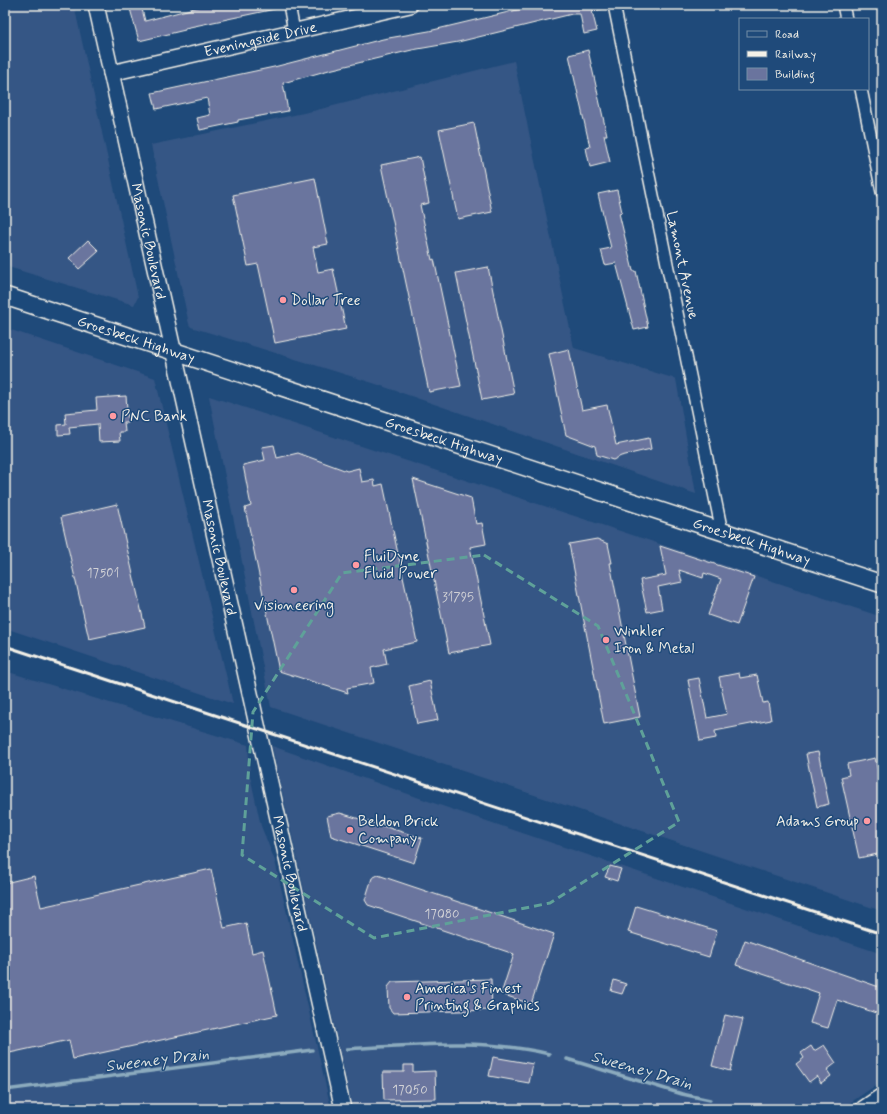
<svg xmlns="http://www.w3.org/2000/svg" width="887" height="1114" font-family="Mynerve,sans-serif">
	<rect width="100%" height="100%" fill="#1f4a7a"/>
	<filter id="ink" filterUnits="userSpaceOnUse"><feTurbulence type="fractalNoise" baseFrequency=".025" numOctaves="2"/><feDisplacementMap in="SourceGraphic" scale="8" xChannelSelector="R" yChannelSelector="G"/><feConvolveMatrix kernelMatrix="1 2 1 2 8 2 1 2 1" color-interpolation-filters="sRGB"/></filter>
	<g filter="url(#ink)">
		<path fill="#365785" d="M5,5H74L138,297L134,305L5,266Z
			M514,61L574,348L676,379L696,494L373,383L191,327L189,324L151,145L313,111Z
			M5,328L155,378L233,704L5,628Z
			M209,396L882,617V911L271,707Z
			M5,671L248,745L250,776L261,826L275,861L331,1109H5Z
			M272,746L445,807L882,954V1081L841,1109H353Z"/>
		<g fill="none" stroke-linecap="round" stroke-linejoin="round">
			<path stroke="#8cabbe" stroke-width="3.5" d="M347,1049C414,1045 483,1038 549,1054
				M567,1059L682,1094L710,1100
				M5,1090L312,1050"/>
		</g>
		<path fill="#6a749e" stroke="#f4f1e8" d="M129,5H141L145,21L206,5H274L275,9L185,28V30L139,41Z
			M538,5H602V9L592,11L597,31L584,34L580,14H572L458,42L412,50L329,70L283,83L288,111L238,120V122L200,130L197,118L210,115L207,98L156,109L152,93L274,67L383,39L429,31Z
			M588,50L607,135H604L610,162L590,167L586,148L590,147L569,55Z
			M474,123L492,212L458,219L439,130Z
			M420,157L429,203L420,205L432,260L434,259L461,386L429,392L381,165Z
			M315,178L328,244L313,247L318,272L333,269L346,329L275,343L258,264L248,266L233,195Z
			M617,190L622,212L619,213L633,271H636L648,327L634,330L616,263L605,265L601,250L611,248L598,194Z
			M88,240L99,251L79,269L69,258Z
			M488,267L514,394L482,400L456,273Z
			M569,349L582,410L607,405L616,445L649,438L651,449L621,456L613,460L597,455L595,446L566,435L549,354Z
			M126,396L128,422H124L125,432H119L120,441L99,442L98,424L69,427L70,434L58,435V425L66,424L65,413L97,410L96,398Z
			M274,445L277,458L298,453L347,471L359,468L362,482L374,480L375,486L383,484L417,642L384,649L387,664L371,668L374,683L347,688L348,693L279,671L245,508L251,506L243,465L265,460L262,447Z
			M413,479L471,498L476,524L482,523L486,544L470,547L490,645L449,653Z
			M117,504L145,627L89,639L61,517Z
			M597,539L608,544L612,563H610L640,717L604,724L569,544Z
			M660,546L754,577L737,625L708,615L721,579L704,573L703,578L679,570L682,582L658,587L662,609L647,612L640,580L666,575Z
			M739,673L740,678L757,675L763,703L768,702L771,720L715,731L716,738L700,741L688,680L699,678L707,718L727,714L719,677Z
			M430,681L438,720L417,724L409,686Z
			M818,752L829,804L817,807L806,754Z
			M875,758L882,790V853L859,858L841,777L849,775L847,764Z
			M340,813L422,838L414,863L331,836L327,816Z
			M610,866L621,869L617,881L605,877Z
			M211,869L224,928L246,923L252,953L263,950L277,1015L73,1059L69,1040L5,1054V883L34,876L41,907Z
			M378,875L554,934L531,1004L501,994L514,954L368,905L365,900L372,878Z
			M636,906L717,931L709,957L628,932Z
			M745,940L882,988V1015L837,1000L828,1028L810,1023L819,993L736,965Z
			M491,979L492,1010L393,1013L389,1008L388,987L392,982Z
			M614,980L626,984L622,994L611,991Z
			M725,1015L743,1019L730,1071L712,1066Z
			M824,1045L836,1063L827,1070L831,1076L821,1083L817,1076L809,1082L796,1064L804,1058L801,1053L811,1046L814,1051Z
			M493,1057L533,1064L529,1083L489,1076Z
			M404,1065H413V1072L435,1071L436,1099L384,1100L383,1072H404Z"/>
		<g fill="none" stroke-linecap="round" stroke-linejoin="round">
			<defs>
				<path id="street" d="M289,5L294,31
					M614,5L722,532
					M843,5L846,19
					M861,89L882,192"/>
				<g id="secondary">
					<path id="s1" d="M96,5L343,1109"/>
					<path id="s2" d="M111,73L410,5"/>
					<path d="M863,1109L882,1096"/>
				</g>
				<g id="primary">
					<path id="s3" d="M5,296L882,584"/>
				</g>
			</defs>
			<use href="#street" stroke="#f4f1e8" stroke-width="14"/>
			<use href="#secondary" stroke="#f4f1e8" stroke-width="18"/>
			<use href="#primary" stroke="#f4f1e8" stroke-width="20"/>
			<use href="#street" stroke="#1f4a7a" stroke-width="11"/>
			<use href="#secondary" stroke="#1f4a7a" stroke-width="15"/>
			<use href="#primary" stroke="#1f4a7a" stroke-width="17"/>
			<path stroke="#f4f1e8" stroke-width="3" d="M5,646L882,934"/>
		</g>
	</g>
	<path fill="none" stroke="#5fa199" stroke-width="3" stroke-dasharray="8 5" stroke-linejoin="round" d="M484,555L598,626L679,822L550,903L374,938L242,855L253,712L342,573Z"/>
	<g fill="#ff9aa2" stroke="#1f4a7a" stroke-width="1.5">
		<circle cx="283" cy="300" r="4"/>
		<circle cx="113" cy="416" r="4"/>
		<circle cx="356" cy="565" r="4"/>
		<circle cx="294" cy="590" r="4"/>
		<circle cx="606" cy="640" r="4"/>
		<circle cx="867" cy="821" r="4"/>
		<circle cx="350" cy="830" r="4"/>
		<circle cx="407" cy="997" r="4"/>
	</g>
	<g text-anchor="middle" stroke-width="3" stroke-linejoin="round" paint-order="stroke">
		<g font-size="13" fill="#d2d2d6">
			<text x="103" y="577">17501</text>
			<text x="458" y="601">31795</text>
			<text x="442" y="918">17080</text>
			<text x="410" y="1094">17050</text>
		</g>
		<g font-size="15" fill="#f4f1e8" stroke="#1f4a7a">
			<text dy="5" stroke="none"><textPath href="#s2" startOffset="153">Eveningside Drive</textPath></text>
			<text dy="5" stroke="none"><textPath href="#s1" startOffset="242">Masonic Boulevard</textPath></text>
			<text transform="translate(683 265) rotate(78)" y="5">Lamont Avenue</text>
			<text dy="5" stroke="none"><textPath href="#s3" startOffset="138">Groesbeck Highway</textPath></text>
			<text dy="5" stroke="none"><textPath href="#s3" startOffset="462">Groesbeck Highway</textPath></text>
			<text dy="5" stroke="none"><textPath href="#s3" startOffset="786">Groesbeck Highway</textPath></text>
			<text dy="5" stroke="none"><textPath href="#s1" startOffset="566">Masonic Boulevard</textPath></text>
			<text dy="5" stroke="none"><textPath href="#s1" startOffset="890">Masonic Boulevard</textPath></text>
		</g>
		<g font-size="15" fill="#f4f1e8" stroke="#1f4a7a" text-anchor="start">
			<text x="291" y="305">Dollar Tree</text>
			<text x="121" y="421">PNC Bank</text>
			<text x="364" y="561">FluiDyne<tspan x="364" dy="17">Fluid Power</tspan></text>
			<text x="294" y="610" text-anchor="middle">Visioneering</text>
			<text x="614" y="636">Winkler<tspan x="614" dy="17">Iron &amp; Metal</tspan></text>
			<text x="358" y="826">Beldon Brick<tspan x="358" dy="17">Company</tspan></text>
			<text x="859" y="826" text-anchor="end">Adams Group</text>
			<text x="415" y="993">America's Finest<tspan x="415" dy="17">Printing &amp; Graphics</tspan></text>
		</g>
		<g font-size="16" font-style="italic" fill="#dadfde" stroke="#1f4a7a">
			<text transform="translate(157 1059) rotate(-7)" y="6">Sweeney Drain</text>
			<text transform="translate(642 1069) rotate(16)" y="6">Sweeney Drain</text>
		</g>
	</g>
	<rect width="887" height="1114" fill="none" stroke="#1f4a7a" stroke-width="20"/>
	<rect x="10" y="10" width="867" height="1094" fill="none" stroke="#f4f1e8" stroke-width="1.5" filter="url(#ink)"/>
	<rect x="739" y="18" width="130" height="72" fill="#1f4a7a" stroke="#748da6"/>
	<rect x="747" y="31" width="20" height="6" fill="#1f4a7a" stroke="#748da6"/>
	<text x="775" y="38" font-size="12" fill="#f4f1e8">Road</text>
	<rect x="747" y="51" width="20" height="6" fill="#f4f1e8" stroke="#748da6"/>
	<text x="775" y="58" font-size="12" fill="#f4f1e8">Railway</text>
	<rect x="747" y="68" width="20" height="12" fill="#6a749e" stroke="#748da6"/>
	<text x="775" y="78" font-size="12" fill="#f4f1e8">Building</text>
</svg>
